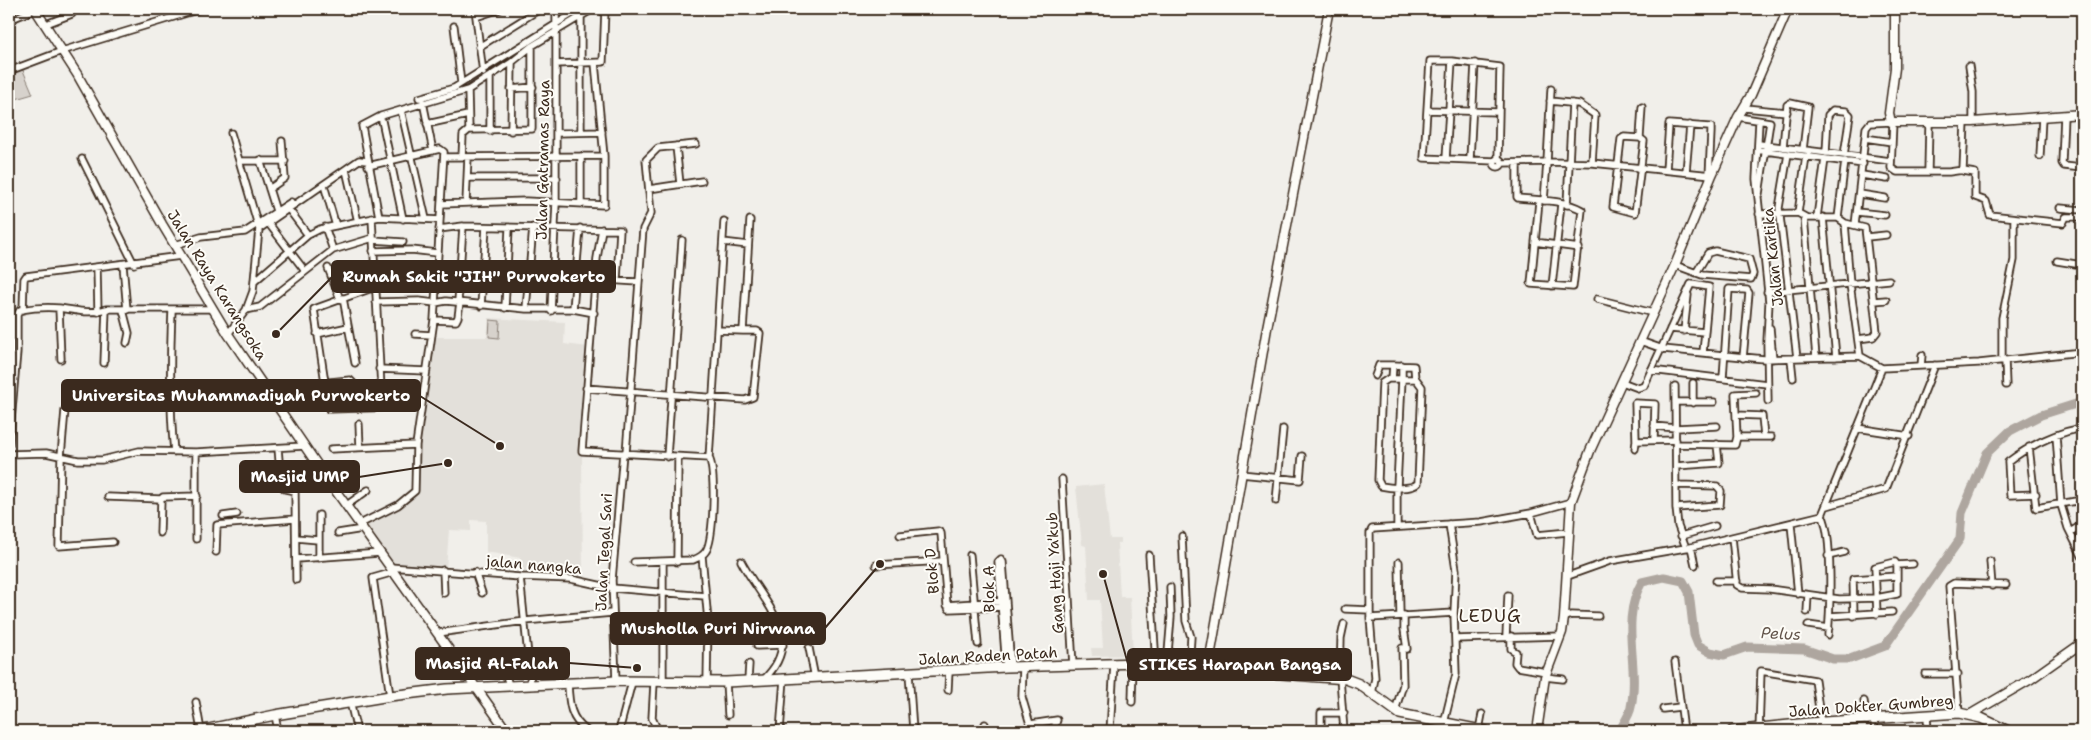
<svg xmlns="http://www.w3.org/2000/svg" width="2091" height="740" font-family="'Shantell Sans',sans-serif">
	<rect width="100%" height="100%" fill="#f1efea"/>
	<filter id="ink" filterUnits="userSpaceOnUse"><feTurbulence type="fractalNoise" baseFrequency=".02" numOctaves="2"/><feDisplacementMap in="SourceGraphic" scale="10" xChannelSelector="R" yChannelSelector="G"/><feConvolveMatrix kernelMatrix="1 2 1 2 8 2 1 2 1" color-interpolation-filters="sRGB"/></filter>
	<g filter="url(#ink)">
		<path fill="#e3e0da" d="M489,318L565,322L564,344L589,347L582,455L583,578L520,574V558L486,552V521L471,520V531L449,530L446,570L391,565L361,524L416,491L418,437L433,337H487Z
			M1104,484L1110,539H1121V543H1117L1120,597H1130L1133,655L1092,656L1091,648H1103L1100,600H1089L1086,546L1082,545L1076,487Z"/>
		<path fill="#d7d2cc" stroke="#897e75" d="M22,68L33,94L9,101V72Z
			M490,320L500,321L499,338L489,337Z"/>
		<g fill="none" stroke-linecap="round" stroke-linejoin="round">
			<path stroke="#aea69f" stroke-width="9" d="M1619,731C1623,724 1630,715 1631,707C1640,664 1619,621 1642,582L1664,577L1683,581L1689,592L1694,635L1698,645L1710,652L1724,655L1747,647L1804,649L1833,659H1850L1885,646L1960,539L1962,513L1987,453L2010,431L2041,415L2082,402"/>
			<defs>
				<path id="street" d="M475,9L483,73
					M476,17L500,9
					M9,20L36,9
					M46,24L72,14
					M454,26L461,83
					M479,47L540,9
					M556,64L603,62L605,9
					M1969,66L1973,92V122
					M9,71L62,51L200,9
					M511,89L533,87
					M1551,89L1547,162L1592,163L1712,175
					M468,90L469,130L532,129V46
					M419,98L454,88L580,9
					M1550,101L1579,104L1595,115L1592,163
					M423,102L433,151
					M1745,108L1787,112
					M401,110L426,219
					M1427,110L1498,112
					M2064,115L2062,163L2064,166L2082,168
					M381,116L403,219
					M1738,117L1770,122L1759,194
					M1759,121L1756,179L1769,302L1767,341L1768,401
					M1893,122L1891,168L1897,172H1949L1963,170L1965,122
					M427,124L468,115
					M490,131V77
					M511,131L512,62
					M581,132V15
					M557,133L602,132
					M1624,137L1640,138L1644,141L1635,213L1613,207L1621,139Z
					M1640,138L1642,107
					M1865,138L1892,142
					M1759,144L1891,161
					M676,146L680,184
					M1783,147L1787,105L1790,103L1808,107L1803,150
					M1758,150L1863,164
					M1826,153L1828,115L1833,110L1846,111L1850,115L1844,155
					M1788,154L1779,208L1797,358
					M581,156V203
					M2040,156L2042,117
					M444,157L604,156
					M462,157L463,135L469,130
					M1494 163a4 4 0 1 1 8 0a4 4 0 1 1-8 0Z
					M82,159L134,264
					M1446,159L1452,61
					M1470,159L1475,63
					M260,160L276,211
					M240,161H285
					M1495,161L1424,158L1430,61H1452L1500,67L1498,159
					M1502,163L1547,162L1544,201
					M1517,164V197L1518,198C1538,200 1565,200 1582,210L1573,287L1531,284L1539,201
					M346,170L358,222
					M1666,170L1669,124L1709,127H1711V132L1709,176
					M1928,171L1929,123
					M1963,171L1975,173V197L1986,201L1990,215L2063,223L2066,217H2082
					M1686,172L1690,125
					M1862,175L1887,179
					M467,178H557
					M324,185L336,226
					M269,189L285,178L282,141
					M649,189L702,181
					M1860,194L1885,198
					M466,202L468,157
					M441,204L526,201L604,205V156L595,63
					M1567,205L1572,103
					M287,207L308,235
					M2060,208L2082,210
					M1857,212L1885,215
					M1798,213L1806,156
					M1759,214L1798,213L1807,218H1838L1845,223L1865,228L1877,332L1873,337L1858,339
					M379,217L362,126L381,116L468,90L512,62L532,46L593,9
					M1804,217L1816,357
					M1817,217L1825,159
					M1823,217L1836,357
					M372,218L381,388
					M1838,218L1845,161
					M1845,223L1850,284L1860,356
					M269,224L305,271
					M1855,225L1866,128L1870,123L1891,122
					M325,227L333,250
					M259,229L359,160L367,161
					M439,229L463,226L620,230L617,280
					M602,229L597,258L582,451L709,458
					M1867,237L1886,235
					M373,240L403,242
					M723,242L748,245
					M1535,242L1579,248
					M175,245L201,237L245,232L291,202
					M373,251L412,250L437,253
					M2057,261L2082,265
					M123,265L127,310
					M1675,265L1702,275L1751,279L1753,274L1749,259L1715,251L1708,253L1696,273
					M97,267L98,312
					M328,268L340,299
					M437,269L638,282
					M255,281L308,235L320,229L379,217L440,220
					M1552,286L1561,204
					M375,287L314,309L329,409L401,407
					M1767,292L1889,280
					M343,298L355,363
					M1597,299L1653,313
					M1874,301L1886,300
					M376,302L419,301L435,303L446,301L526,309H573L594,313
					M458,302L463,226
					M481,306L486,227
					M59,308L61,359
					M505,308L509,229
					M526,309L533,227
					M573,309L580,228
					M23,310L24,279L26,276L181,256
					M123,310L129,333L127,343
					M172,310C170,358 169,404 174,452
					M246,310L260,307L333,250L373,238
					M551,311L556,203V9
					M434,320L456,321L458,317L460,302
					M1770,328L1773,359
					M1670,329L1705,332
					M717,330L743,331
					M1684,331L1688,295
					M228,334L246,310L253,291L259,229L231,133
					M317,334L348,327
					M415,334L432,335
					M1640,341L1663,349L1764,359L1860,356L1882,368L1979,363L2082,352
					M1791,359L1793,378
					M2002,360V318L2014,260V218
					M2005,360L2006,385
					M104,363L106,309
					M1393,365L1414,366L1415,379
					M1921,366L1922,355
					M379,369L426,371
					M1651,370L1767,384
					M1375,376L1379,365H1393L1392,379
					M1723,378L1729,289L1747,290L1749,293L1743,358
					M1622,382L1638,388L1644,386L1691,284L1709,287L1703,353
					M1693,383V403
					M1675,386L1676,508L1678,526L1686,548
					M267,388L350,380L353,383L357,408
					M586,388L745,400L753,397L760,333L757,331H743L750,220
					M1675,402H1714
					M65,410L61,456L59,546L113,542
					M1736,415L1762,416L1764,437
					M359,424L360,447
					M1654,426L1676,428L1717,426
					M1857,428L1909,436
					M2080,428L2082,456
					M2056,435L2061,505L2068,528L2082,556
					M1737,437H1771
					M1654,440L1655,404L1635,403L1636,441L1676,440
					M9,444L17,352V315L20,310C32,308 47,307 59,308C76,310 88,315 106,309H213
					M1676,444L1735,445L1737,437L1735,394L1756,393
					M2029,447L2036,508L2082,500
					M278,448L281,485L285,489L295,491L296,580
					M331,449L416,445
					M1635,449L1636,441
					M626,453L643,229L651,213L646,160L658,148L696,144
					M9,454L46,453L78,460H102L139,451L196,452L305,446
					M667,457L682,240
					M1676,466L1719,463L1717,444
					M1241,474L1300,480L1302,456
					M1062,479L1073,666
					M2036,494L2010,495L2008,462C2030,445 2055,433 2082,428
					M108,497L161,499L163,497L197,496
					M1276,501L1283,429
					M347,505L368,490
					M1827,506L1886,489L1935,365
					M1676,508L1720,505L1721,491L1717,486L1677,485
					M1531,513L1537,535L1568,532
					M1822,515C1833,535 1830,611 1828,635
					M223,516L237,514
					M360,524L398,505L415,491L416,445L434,320L444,152L440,149L368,166
					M1791,524L1798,594
					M1397,527V487L1402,379H1416L1422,387L1418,483C1412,490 1390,488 1381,486L1378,480L1382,383L1388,379H1402V365
					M2070,532L2082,525
					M160,533L161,499
					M338,533L363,529
					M900,535L938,531L941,533L947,605
					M1182,536L1186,621L1191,637L1189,668
					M1681,536L1715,526
					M1732,537L1737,585L1742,588L1770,589L1839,599L1876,598L1897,594V576
					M296,538L318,540
					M196,539V452
					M1691,547L1695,565
					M216,552L217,525L295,519
					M970,555L978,644
					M1149,555L1156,664
					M702,556L708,621L707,682
					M1828,556L1845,552
					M319,558V515
					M297,559L380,553
					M741,561C762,602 808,638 763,680
					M1990,561L1992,586
					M634,562L693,560C698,558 703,556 706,551C714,540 716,470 709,458L724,221
					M663,562V683
					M677,562L678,457
					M1399,562L1400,616
					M876,565L943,561
					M390,567L520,577L571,579L612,588L705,596
					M443,570L444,593
					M475,572L482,593
					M1568,576L1610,561L1691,547L1822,515L1882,368
					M520,577L531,685
					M1716,581H1737
					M947,605L949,609L1004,607
					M947,605L1002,601
					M1345,609L1370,610
					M1807,612L1808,595
					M1877,614L1875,567L1895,562L1897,565
					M1830,616L1892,612
					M1854,616L1853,579L1897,576V565L1913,564
					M1370,618L1454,613
					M1564,618L1571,615L1598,616
					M1808,625L1829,628
					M438,633L525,621L612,613
					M783,634L803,626
					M1506,636L1508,595
					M1511,636V649L1516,652L1515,663L1518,667L1546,672
					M1455,639L1560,636
					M757,646L783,645
					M809,648L815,678
					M1675,662L1684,731
					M503,664L509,686
					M1167,665L1171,617L1170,587
					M1006,667L998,562L1001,559L1003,562L1011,667
					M1023,667L1022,697L1032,731
					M909,673L913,731
					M1925,674H1958
					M1545,677L1563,679
					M748,680L749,664
					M616,681L612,580L623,453
					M726,682L728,715
					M654,683L652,718L658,731
					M568,684C569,704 570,719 587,731
					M948,690L949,671
					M1372,694L1375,678L1370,618V533L1372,529L1481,522L1531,513L1571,502
					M390,696L373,578L394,572
					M1864,701L1867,721
					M196,702L201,731
					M350,702L357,731
					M1132,702L1133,663
					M1663,709L1680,707
					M1395,711L1403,685L1402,648L1407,649L1404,629V615
					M1959,713L1949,586L1954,583L2006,585
					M275,715L278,731
					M1927,716L1928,731
					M1874,720L1875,731
					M1444,723L1456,674L1454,613L1456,570L1449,524
					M985,724L986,731
					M1031,724L1057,720L1054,729L1041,731
					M1479,730L1482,714
					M619,731L632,682
					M780,731L784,679
					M1110,731L1114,664
					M1321,731V713H1344
					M1344,731L1340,678L1341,638L1344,624
					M1759,731L1761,671L1815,680L1822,731"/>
				<path id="secondary" d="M35,9L77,74L162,224L228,334L323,473L507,731
					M1895,9V68L1889,113L1891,122H1973L2082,114
					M1208,669L1267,328L1329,9
					M1971,714L2031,679L2082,643
					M1537,731L1545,677L1562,632L1564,618L1571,502L1590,451L1675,265L1712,175L1738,117L1751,95L1788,9"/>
				<path id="primary" d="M199,731L275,715L390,696L447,689L509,686L616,681L726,682L1006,667L1138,663L1346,679L1359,684L1400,714L1486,731
					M1732,731L1809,723L1959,713L1981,718L2008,731"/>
			</defs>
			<use href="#street" stroke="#3b2a1e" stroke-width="9"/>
			<use href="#secondary" stroke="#3b2a1e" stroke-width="11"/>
			<use href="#primary" stroke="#3b2a1e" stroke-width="12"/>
			<use href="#street" stroke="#fdfcf7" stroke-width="5.5"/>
			<use href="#secondary" stroke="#fdfcf7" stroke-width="8"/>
			<use href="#primary" stroke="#fdfcf7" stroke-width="9"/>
		</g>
	</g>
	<g text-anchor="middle" stroke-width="4" stroke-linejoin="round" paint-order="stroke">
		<g font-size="15" fill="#3b2a1e" stroke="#fdfcf7">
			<text transform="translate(543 160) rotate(-89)" y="5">Jalan Gatramas Raya</text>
			<text transform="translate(1773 257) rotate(-96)" y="5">Jalan Kartika</text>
			<text transform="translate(217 285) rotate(58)" y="5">Jalan Raya Karangsoka</text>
			<text transform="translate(604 552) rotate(-87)" y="5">Jalan Tegal Sari</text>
			<text transform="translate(534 565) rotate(5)" y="5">jalan nangka</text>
			<text transform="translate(932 571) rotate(-95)" y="5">Blok D</text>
			<text transform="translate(1055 573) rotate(-93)" y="5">Gang Haji Ya'kub</text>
			<text transform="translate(989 589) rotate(-91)" y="5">Blok A</text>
			<text transform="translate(988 656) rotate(-3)" y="5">Jalan Raden Patah</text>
			<text transform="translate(1871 706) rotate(-4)" y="5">Jalan Dokter Gumbreg</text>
		</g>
		<g font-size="16" font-style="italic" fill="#63554b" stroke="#fdfcf7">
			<text transform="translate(1781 633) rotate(3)" y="6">Pelus</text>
		</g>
		<g font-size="18" letter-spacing="1" fill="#3b2a1e" stroke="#fdfcf7">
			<text x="1490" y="622">LEDUG</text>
		</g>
	</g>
	<path fill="none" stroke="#3b2a1e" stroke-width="2" d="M276 334L332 277M500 446L420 396M448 463L359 477M880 564L825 628M637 668L569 663M1103 574L1128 664"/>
	<g fill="#3b2a1e" stroke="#fdfcf7" stroke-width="2">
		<circle cx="276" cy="334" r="5"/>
		<circle cx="500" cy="446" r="5"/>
		<circle cx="448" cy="463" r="5"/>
		<circle cx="880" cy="564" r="5"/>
		<circle cx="637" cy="668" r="5"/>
		<circle cx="1103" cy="574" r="5"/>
	</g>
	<g fill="#3b2a1e" stroke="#3b2a1e" stroke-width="2">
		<rect x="332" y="261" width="283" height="31" rx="5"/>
		<rect x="62" y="380" width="358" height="31" rx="5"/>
		<rect x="240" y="461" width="119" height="31" rx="5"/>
		<rect x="611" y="613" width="214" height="31" rx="5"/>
		<rect x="416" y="648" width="153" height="31" rx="5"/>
		<rect x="1128" y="649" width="223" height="31" rx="5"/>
	</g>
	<g font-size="16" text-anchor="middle" font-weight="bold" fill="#fff">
		<text x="474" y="282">Rumah Sakit "JIH" Purwokerto</text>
		<text x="241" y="401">Universitas Muhammadiyah Purwokerto</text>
		<text x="300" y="482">Masjid UMP</text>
		<text x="718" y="634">Musholla Puri Nirwana</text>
		<text x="492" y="669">Masjid Al-Falah</text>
		<text x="1240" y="670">STIKES Harapan Bangsa</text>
	</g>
	<rect width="2091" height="740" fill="none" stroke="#fdfcf7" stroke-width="30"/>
	<rect x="15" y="15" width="2061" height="710" fill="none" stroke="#3b2a1e" stroke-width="2" filter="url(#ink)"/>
</svg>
